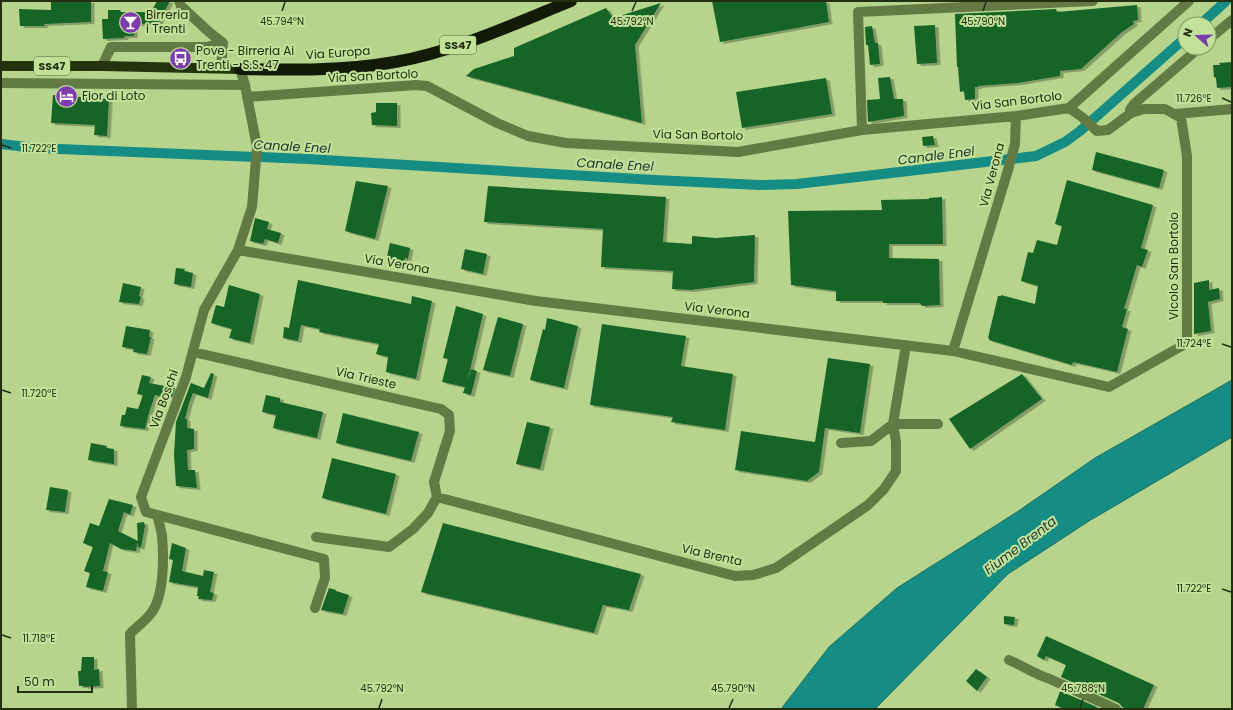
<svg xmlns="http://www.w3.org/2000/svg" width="1233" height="710" font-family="Poppins,sans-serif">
	<defs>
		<filter id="shadow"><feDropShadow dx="3.5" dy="2" stdDeviation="0" flood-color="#0004"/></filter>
	</defs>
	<rect width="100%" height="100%" fill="#b6d48c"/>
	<path fill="#158c84" stroke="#1a7062" d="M1232,380V437L1089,521L1008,574L875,709H781L829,647L897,588L1017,512L1095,458Z"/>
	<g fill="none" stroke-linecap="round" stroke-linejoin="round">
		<path stroke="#158c84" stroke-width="10" d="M1201,24L1226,1
			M1,144L35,148L308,159L654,180L760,185L797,184L1036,156L1065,142L1080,131L1185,38"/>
	</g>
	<path fill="#156528" filter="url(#shadow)" d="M51,1H91V22L44,24L45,26H20L19,9L51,10Z
		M157,1H170L158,24H134V36H125L124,38L103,39L102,19H108V10H120L121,12H151Z
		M712,1H826L829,22L720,42Z
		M661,3L635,45L642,123L466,76L474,69L514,56V48L606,8L613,18Z
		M1137,5L1138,20L1133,21L1134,24L1122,32L1081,69L1060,71V76L1018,83L978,86V87H975V99L965,100L964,91L960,92L958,67H957L955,14L1056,9L1057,12Z
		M935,25L937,63L917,64L914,26Z
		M872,26L875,43H878L880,64L870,65L868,45H866L865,27Z
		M1232,62V87L1217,88L1216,78L1214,77L1213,65H1220L1219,63Z
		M890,77L894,99H903L904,116L868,122L867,100L880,99L878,78Z
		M826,78L832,114L742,128L736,92Z
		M53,95L109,99L107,136L94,135L95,125L51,123Z
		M376,103H397V126L372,125L371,113L376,112Z
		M933,136L935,145L923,146L922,137Z
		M1096,152L1164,170L1159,188L1092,170Z
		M1067,180L1153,205L1141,248L1148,250L1142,267L1137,265L1124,309H1127L1122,327L1128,329L1117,372L1073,362L1072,365L989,340V338H988L998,296H1001V295L1035,304L1038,286L1021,281L1028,252L1033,253L1037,240L1057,245L1062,226L1055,224Z
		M356,181L388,186L375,239L345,231Z
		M488,186L666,197L663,242L692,244V236L716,238L755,235L754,282L691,290L672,289L673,271L601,267L603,229L484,222Z
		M942,197L943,244H889V258L939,259L940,305L922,306L920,303H883V301H836V291L791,285L788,211L882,210L881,200L929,199V198Z
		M255,218L269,222L267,229L281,233L278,243L265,239L263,244L250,241Z
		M390,243L410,248L408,259L405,258L403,265L386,261Z
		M465,249L487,254L483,274L461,269Z
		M176,268L185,269L184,271L193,273L191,287L174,284Z
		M298,280L411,304L412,296L432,301L416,379L386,372L388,357L376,354L379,344L319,332L320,329L301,325L298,341L283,338L284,327L289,328Z
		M1209,280V290L1219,288L1220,299L1208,302L1211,331L1194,334V283Z
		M123,283L141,287L139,296L141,297L139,304L119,302Z
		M229,285L260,294L250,343L229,338L232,329L211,323L216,305L224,307Z
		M456,306L483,314L467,383L471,369L477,371L471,395L463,393L465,387L442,382L448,359L443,358Z
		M498,317L523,324L510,376L483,370Z
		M547,318L578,326L564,388L530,380L543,329L545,330Z
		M602,324L686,336L681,366L733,374L725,430L671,422L673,417L590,405Z
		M126,326L150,330L149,337H151L147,354L133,352L134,349L122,347Z
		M828,358L870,364L860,433L825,428L819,472L807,481L735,470L741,431L815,442Z
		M211,373L214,374L208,398L193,393L189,403L185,419H187V428L194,429V449L187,450L188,470H195L197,488L176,486L174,455L176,422L191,383L204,388Z
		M1022,374L1042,399L970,449L949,419Z
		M142,375L151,377L149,383L175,388L172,397L165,395L164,397L155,395L149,413L145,429L120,426L122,415H125L127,407L138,409L143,395L137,394Z
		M266,395L280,398V402L323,412L317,438L273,428L276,415L262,412Z
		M343,413L419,432L411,461L336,443Z
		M527,422L550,427L540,469L516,464Z
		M91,443L107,446L106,448L114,449V464L88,460Z
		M332,458L396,474L386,514L322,498Z
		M50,487L68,490L65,512L46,510Z
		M109,499L133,505L130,515L124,512L118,531L138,541L136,551L121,549L110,543L103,571L108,572L103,591L86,587L90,573L84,571L93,547L83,543L90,523L99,526Z
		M144,522L145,526L141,548L138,547L137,523Z
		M443,523L641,574L629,610L603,605L594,633L421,592Z
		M172,543L186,548L182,571L203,576L204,570L214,572L210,592L214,593L212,600L198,599L199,596H197L198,587L169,582L173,560L169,559Z
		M329,588L336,590V591L349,595L343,614L321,610Z
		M1004,616L1015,617L1014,625L1004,624Z
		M1046,636L1154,685L1143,709H1127L1122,707L1119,703L1061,677L1066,665L1046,656L1044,660L1037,656Z
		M82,657H94V670L99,669L100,686L84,687V686H79L78,671H81Z
		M976,669L987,677L977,691L966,681Z
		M1060,691L1097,707L1096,709H1064L1055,705Z"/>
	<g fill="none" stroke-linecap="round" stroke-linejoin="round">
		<path stroke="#647a44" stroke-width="10" d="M179,1L181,6L209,32L223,43
			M1209,39L1232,20
			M102,66L111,47H206L223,43
			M221,68L223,43
			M240,69L245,85L257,147L252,207L238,250L204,310L186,377L141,497L146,512L324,559L325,578L315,608
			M1,83L245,85
			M247,97L416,85L427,86L497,123L528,136L566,143L738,152L862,130L1016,116L1069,108L1189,1
			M1131,113L1130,110L1134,104L1199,48
			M1175,114L1232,109
			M862,130L858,12L1093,1
			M238,250L536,301L953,351L1008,170L1015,144L1016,116
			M953,351L1109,387L1187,343V156L1181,118L1165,109H1144L1131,113L1108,130L1097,131L1082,117L1069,108
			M193,352L441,409L449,415L450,431L434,482L437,497
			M841,443L871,441L893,424H938
			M437,497L735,576L753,575L776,568L868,505L884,489L896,471V442L893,424L906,345
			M316,537L389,547L413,529L428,513L437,497
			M1009,660C1023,666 1036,675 1050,679L1116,709
			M132,709L130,634C136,627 146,621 152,612C164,595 164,557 162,536C161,529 159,522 157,515"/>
		<path stroke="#25330d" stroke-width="10" d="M1,66H102L240,69"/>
		<path stroke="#131a07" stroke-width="12" d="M240,69C292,70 344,71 395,62C456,51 514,24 571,1"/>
	</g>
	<path fill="none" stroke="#242f12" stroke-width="1.5" d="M282,11L285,2M632,11L636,2M983,11L986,2M1222,98L1231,102M2,145L11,148M1222,344L1231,347M2,390L11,393M1222,589L1231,592M2,635L11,638M379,708L382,699M729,708L733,699M1080,708L1083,699"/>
	<defs>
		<symbol id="bar-disc" viewBox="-11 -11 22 22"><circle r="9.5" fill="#7d3baf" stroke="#c3e199"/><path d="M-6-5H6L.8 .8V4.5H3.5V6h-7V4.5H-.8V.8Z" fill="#fff"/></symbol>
		<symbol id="bus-disc" viewBox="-11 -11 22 22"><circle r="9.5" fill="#7d3baf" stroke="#c3e199"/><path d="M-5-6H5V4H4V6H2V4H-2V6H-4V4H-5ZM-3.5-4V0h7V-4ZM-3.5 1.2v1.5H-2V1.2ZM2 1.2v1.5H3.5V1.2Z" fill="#fff"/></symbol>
		<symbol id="hotel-disc" viewBox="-11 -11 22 22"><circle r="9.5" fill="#7d3baf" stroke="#c3e199"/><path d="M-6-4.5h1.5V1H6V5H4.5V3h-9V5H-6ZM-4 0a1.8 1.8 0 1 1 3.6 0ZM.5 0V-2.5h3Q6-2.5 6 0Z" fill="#fff"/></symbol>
	</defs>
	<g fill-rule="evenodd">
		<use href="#bar-disc" x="118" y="10" width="25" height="25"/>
		<use href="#bus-disc" x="168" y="46" width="25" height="25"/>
		<use href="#hotel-disc" x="54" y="84" width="25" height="25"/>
	</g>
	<g text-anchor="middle" stroke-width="4" stroke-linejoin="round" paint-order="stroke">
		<g fill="#c3e199" stroke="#54643a" stroke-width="1">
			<rect x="440" y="36" width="36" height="18" rx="3"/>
			<rect x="34" y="57" width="36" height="18" rx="3"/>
		</g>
		<g font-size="11" font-weight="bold" fill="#242f12">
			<text x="458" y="49">SS47</text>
			<text x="52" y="70">SS47</text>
		</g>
		<g font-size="12" fill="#242f12" stroke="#c3e199" text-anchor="start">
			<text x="146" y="19">Birreria<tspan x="146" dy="14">i Trenti</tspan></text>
			<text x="196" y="55">Pove - Birreria Ai<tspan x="196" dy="14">Trenti - S.S. 47</tspan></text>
			<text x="82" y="100">Fior di Loto</text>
		</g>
		<g font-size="12" fill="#242f12" stroke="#c3e199">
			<text transform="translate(338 53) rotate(-4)" y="4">Via Europa</text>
			<text transform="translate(373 76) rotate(-3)" y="4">Via San Bortolo</text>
			<text transform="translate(1017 101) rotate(-7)" y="4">Via San Bortolo</text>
			<text transform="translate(698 135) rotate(1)" y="4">Via San Bortolo</text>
			<text transform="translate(992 175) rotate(-75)" y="4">Via Verona</text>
			<text transform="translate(397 264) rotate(10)" y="4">Via Verona</text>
			<text transform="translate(1174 266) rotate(-90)" y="4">Vicolo San Bortolo</text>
			<text transform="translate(717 310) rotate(7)" y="4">Via Verona</text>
			<text transform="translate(366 378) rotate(13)" y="4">Via Trieste</text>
			<text transform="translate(164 399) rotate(-70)" y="4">Via Boschi</text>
			<text transform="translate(712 555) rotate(13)" y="4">Via Brenta</text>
		</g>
		<g font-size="13" font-style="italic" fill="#1c3431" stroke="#c3e199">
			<text transform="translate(292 146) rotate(3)" y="5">Canale Enel</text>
			<text transform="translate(936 155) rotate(-7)" y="5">Canale Enel</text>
			<text transform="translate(615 164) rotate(3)" y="5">Canale Enel</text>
			<text transform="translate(1020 545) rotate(-37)" y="5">Fiume Brenta</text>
		</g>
	</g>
	<g font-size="10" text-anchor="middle" fill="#242f12" stroke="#c3e199" stroke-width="4" stroke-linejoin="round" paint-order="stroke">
		<text x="282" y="25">45.794°N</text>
		<text x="632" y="25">45.792°N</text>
		<text x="983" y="25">45.790°N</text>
		<text x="1194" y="102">11.726°E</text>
		<text x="39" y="152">11.722°E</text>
		<text x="1194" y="347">11.724°E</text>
		<text x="39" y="397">11.720°E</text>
		<text x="1194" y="592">11.722°E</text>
		<text x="39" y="642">11.718°E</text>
		<text x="382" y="692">45.792°N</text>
		<text x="733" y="692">45.790°N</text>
		<text x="1083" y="692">45.788°N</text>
	</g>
	<rect width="1233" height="710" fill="none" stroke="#242f12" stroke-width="4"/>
	<g transform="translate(1197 36) rotate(290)"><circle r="19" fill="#c3e199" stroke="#839a63"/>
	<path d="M0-3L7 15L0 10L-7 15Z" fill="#7d3baf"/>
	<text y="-6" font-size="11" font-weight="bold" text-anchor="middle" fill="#242f12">N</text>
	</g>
	<path d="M18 686v6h74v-6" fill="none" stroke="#242f12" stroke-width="2"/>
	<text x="24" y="686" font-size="12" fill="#242f12" stroke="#c3e199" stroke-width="3" paint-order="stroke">50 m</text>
</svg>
